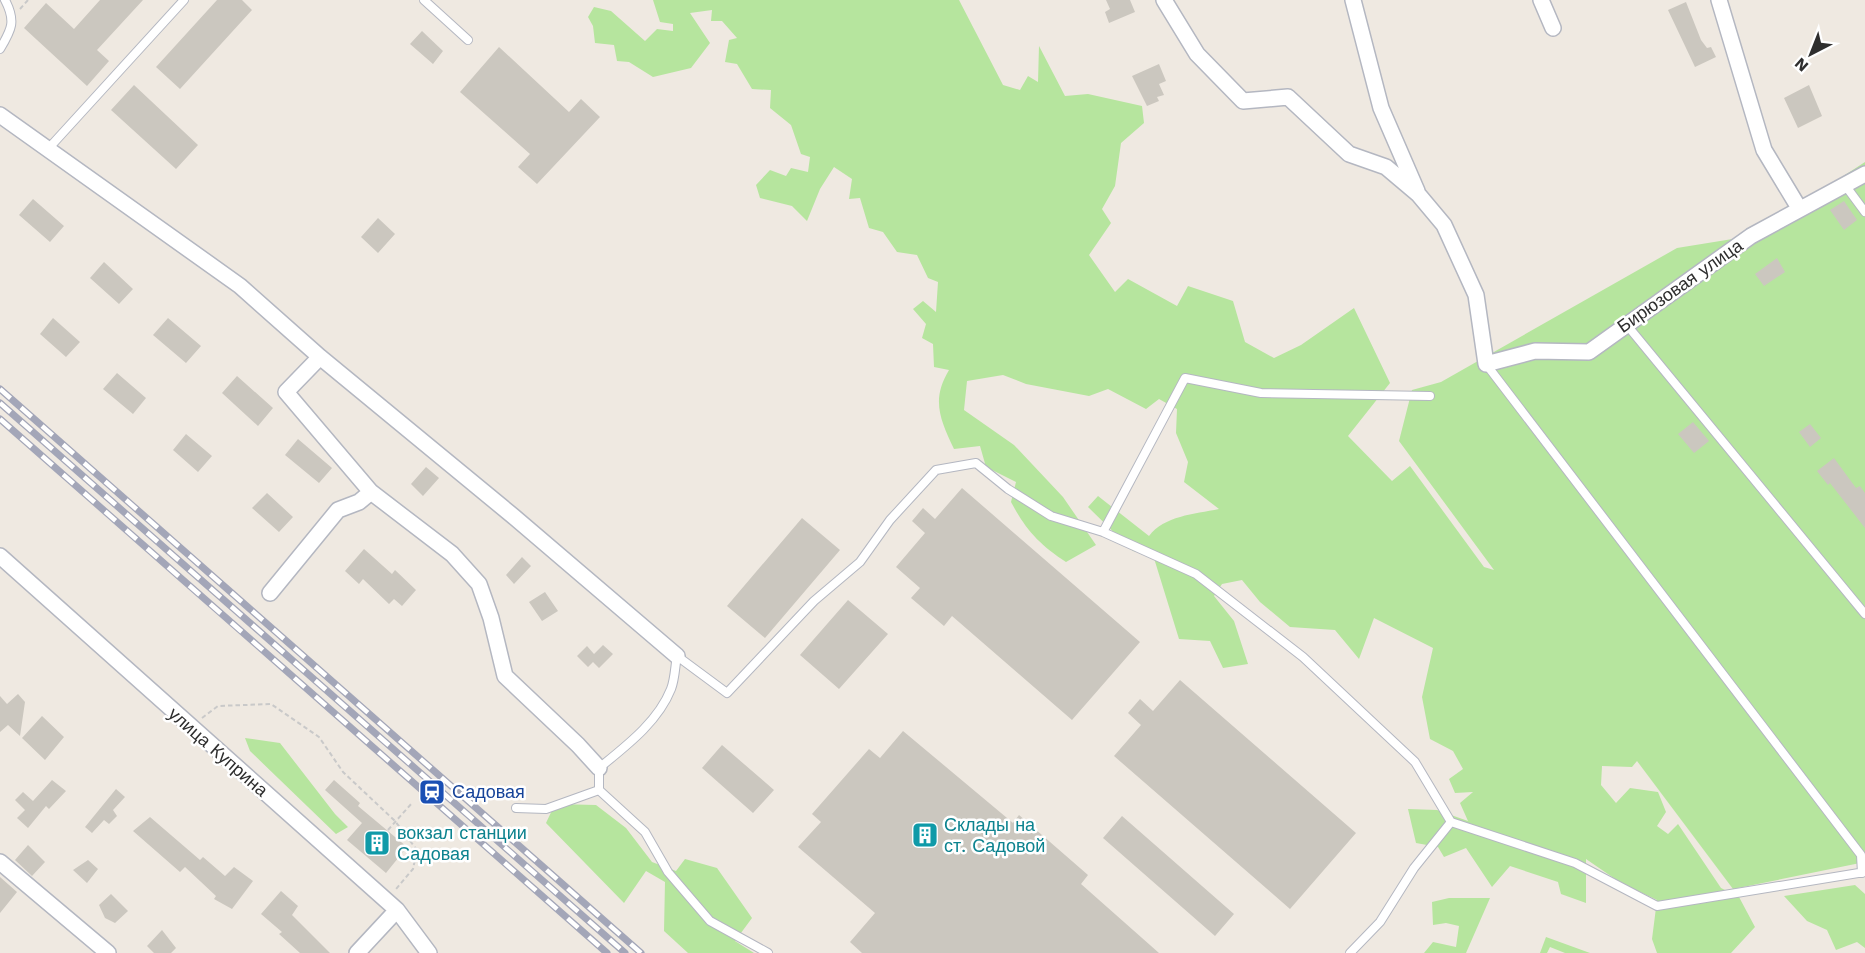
<svg xmlns="http://www.w3.org/2000/svg" width="1865" height="953" font-family="'Work Sans',sans-serif">
	<rect width="100%" height="100%" fill="#efe9e1"/>
	<path fill="#b6e59e" d="M653,0H959L1003,85L1020,90L1028,76L1038,82L1039,46L1065,96L1088,94L1142,106L1144,123L1121,143L1115,186L1102,209L1111,223L1089,255L1115,292L1128,279L1177,306L1188,286L1233,301L1245,342L1274,358L1301,345L1354,308L1390,383L1348,436L1392,481L1410,466L1484,567L1494,570L1399,441L1412,390L1441,382L1677,248L1751,236L1865,162V862L1733,889L1637,761L1632,767L1602,766L1601,785L1616,803L1630,788L1658,792L1666,812L1657,826L1668,834L1678,824L1721,888L1739,897L1755,927L1731,953H1657L1652,939L1657,900L1621,883L1586,859V903L1561,894L1558,882L1510,866L1492,887L1466,848L1444,857L1438,847L1416,843L1408,809L1437,810L1468,821L1460,803L1473,792L1455,793L1449,779L1463,769L1453,751L1430,739L1422,697L1433,648L1374,618L1359,659L1335,630L1290,627L1260,602L1242,580L1222,584L1214,596L1234,621L1248,664L1223,668L1210,641L1179,639L1153,555L1133,551L1088,507L1098,496L1149,536C1164,516 1194,514 1219,509L1184,482L1188,462L1176,433L1177,409L1159,399L1146,409L1108,389L1089,396L1026,384L1003,375L967,381L964,410L1014,445L1063,497L1096,545L1066,562C1039,544 1026,530 1011,502L1016,482L986,467L980,446L954,449C940,419 931,400 949,370L934,367L933,344L922,338L926,324L913,309L923,301L936,312L938,282L928,278L917,255L897,252L883,232L869,228L860,198L849,199L852,179L834,167L820,189L807,221L792,206L760,198L756,185L770,170L786,176L791,168L808,172L810,157L801,154L791,125L770,108L771,90L752,89L737,64L725,62L729,40L737,38L722,21H711L712,10L690,13L710,43L691,68L653,77L629,62L617,61L614,45L595,43L593,26L588,17L594,7L611,11L645,41L657,29L673,31V24L660,22Z
		M245,738L280,743L335,814L348,827L336,834L250,751Z
		M555,804L596,805L626,828L652,862L676,871L685,859L717,868L752,918L735,941L754,953H688L664,931L665,882L646,871L624,903L546,823Z
		M1855,885L1865,894V948L1857,942L1836,950L1827,930L1807,921L1784,896Z
		M1449,898H1490L1466,953H1424L1433,942L1456,947L1459,926L1446,923L1433,925L1432,902Z
		M1546,937L1590,953H1565L1550,947L1547,953H1540Z"/>
	<path fill="#cbc7bf" d="M100,0H143L97,50L109,61L87,86L24,28L46,3L74,29Z
		M217,0H242L252,10L180,89L156,67Z
		M1106,0H1130L1135,12L1109,23L1105,12L1110,9Z
		M1686,2L1701,40L1707,48L1711,47L1716,57L1695,67L1668,10Z
		M422,31L443,51L433,64L410,44Z
		M499,47L569,112L581,99L600,117L537,184L518,167L530,154L460,92Z
		M1159,64L1166,81L1159,84L1164,95L1157,97L1159,101L1147,106L1132,76Z
		M134,85L198,145L176,169L111,110Z
		M1809,85L1822,116L1798,128L1784,98Z
		M33,199L64,226L50,242L19,215Z
		M1844,201L1857,220L1844,230L1830,210Z
		M378,218L395,234L378,253L361,237Z
		M1777,258L1785,272L1764,286L1755,274Z
		M104,262L133,289L119,304L90,278Z
		M53,318L80,342L66,357L40,334Z
		M168,318L201,346L186,363L153,335Z
		M117,373L146,398L133,414L103,389Z
		M237,376L273,408L258,426L222,393Z
		M1693,422L1709,441L1694,453L1678,434Z
		M1810,424L1821,438L1810,447L1799,432Z
		M186,434L212,456L198,472L173,450Z
		M298,439L332,468L319,483L285,455Z
		M1834,458L1856,488L1860,486L1865,493V528L1830,483L1828,485L1817,471Z
		M426,467L439,478L423,496L411,484Z
		M962,488L1140,642L1072,720L952,616L944,626L911,598L920,588L896,567L925,533L912,521L923,508L935,519Z
		M267,493L293,517L279,532L252,508Z
		M802,518L840,550L765,638L727,606Z
		M364,549L392,574L395,570L416,590L402,606L394,599L389,604L363,579L359,584L345,571Z
		M522,557L531,566L514,584L506,575Z
		M545,592L558,611L542,621L529,602Z
		M848,600L888,634L839,689L800,655Z
		M603,645L613,654L599,668L593,662L588,667L577,656L587,646L594,654Z
		M1180,680L1356,833L1290,909L1114,756L1141,725L1128,713L1140,699L1153,711Z
		M18,694L25,702L20,736L8,725L0,732V696L7,704Z
		M42,716L64,737L45,760L22,738Z
		M903,731L1013,823L1019,815L1088,875L1081,884L1159,953H862L850,942L875,913L798,847L821,822L812,814L869,749L880,758Z
		M722,745L774,790L753,813L702,768Z
		M52,780L66,791L49,809L46,806L28,828L17,818L25,810L15,800L23,792L33,801Z
		M334,780L360,803L358,806L407,847L386,873L347,840L362,823L325,790Z
		M116,789L125,797L113,810L117,816L109,824L104,820L92,833L85,827Z
		M1122,816L1234,914L1215,936L1103,838Z
		M150,817L200,860L203,857L225,876L234,867L253,881L232,909L214,899L216,896L185,867L180,872L133,831Z
		M28,845L45,862L32,876L15,860Z
		M88,860L98,869L87,883L73,870Z
		M0,877L17,892L0,913Z
		M281,891L298,906L292,915L330,953H300L279,934L282,932L261,914Z
		M111,894L128,911L115,923L105,918L99,905Z
		M162,930L176,948L171,953H154L147,946Z"/>
	<g fill="none" stroke-linecap="round" stroke-linejoin="round">
		<defs>
			<path id="service" d="M424,0L468,40
				M0,49C12,29 16,21 5,0
				M48,149L184,0
				M1845,185L1865,212
				M1626,324L1865,614
				M1486,364L1861,855L1862,873
				M1103,532L1185,378L1261,393L1430,396
				M516,808L546,809L599,790
				M768,953L710,921L668,872L645,832L599,790V768C626,746 658,722 671,689C675,679 675,666 677,656L727,693L814,601L860,562L890,520L936,470L976,463L1008,489L1051,516L1103,532L1196,574L1303,657L1415,762L1451,822L1575,863L1657,906L1865,872
				M1350,953L1380,922L1414,868L1451,822"/>
			<path id="minor" d="M1164,0L1197,54L1243,101L1288,97L1349,154L1386,167L1418,194L1444,225L1476,295L1486,364L1535,351L1589,352L1751,236L1865,174
				M1353,0L1381,108L1417,191
				M1541,0L1553,28
				M1719,0L1764,150L1799,208
				M0,115L240,286L320,357L513,516L677,656
				M320,357L286,392L371,492L452,554L479,584L491,618L505,676L578,745L599,768
				M0,556L397,910L429,953
				M270,593L338,510L359,502L371,492
				M0,862L108,953
				M357,953L397,910"/>
		</defs>
		<use href="#service" stroke="#b4b7c1" stroke-width="10"/>
		<use href="#minor" stroke="#b4b7c1" stroke-width="18"/>
		<path stroke="#c9c9c9" stroke-width="2" stroke-dasharray="4.5 3" stroke-linecap="butt" d="M20,9L28,0
			M202,718L218,706L271,704L319,737L343,772L395,821L417,850L413,869L396,889
			M388,830L412,803"/>
		<use href="#service" stroke="#fff" stroke-width="8"/>
		<use href="#minor" stroke="#fff" stroke-width="15"/>
		<defs>
			<path id="rail" d="M0,389L641,953
				M0,403L625,953
				M0,419L607,953"/>
		</defs>
		<use href="#rail" stroke="#a3a6b8" stroke-width="7"/>
		<use href="#rail" stroke="#fff" stroke-width="4.5" stroke-dasharray="14" stroke-linecap="butt"/>
	</g>
	<defs>
		<symbol id="station-square" viewBox="-11 -11 22 22"><rect x="-9" y="-9" width="18" height="18" rx="4" fill="#1a4fb4" stroke="#fff"/><path d="M-3-6H3Q5-6 5-4V2Q5 4 3 4L4.5 6H3L1.5 4h-3L-3 6H-4.5L-3 4Q-5 4-5 2V-4Q-5-6-3-6ZM-3.5-4v3h7v-3ZM-3.5 1v1.5H-2V1ZM2 1v1.5H3.5V1Z" fill="#fff"/></symbol>
		<symbol id="building-square" viewBox="-11 -11 22 22"><rect x="-9" y="-9" width="18" height="18" rx="4" fill="#0f9aa8" stroke="#fff"/><path d="M-4-6H4V6H1V3H-1V6H-4ZM-2.5-4.3h1.7v1.8h-1.7ZM.8-4.3h1.7v1.8H.8ZM-2.5-1h1.7V.8h-1.7ZM.8-1h1.7V.8H.8Z" fill="#fff"/></symbol>
	</defs>
	<g fill-rule="evenodd">
		<use href="#station-square" x="417" y="777" width="30" height="30"/>
		<use href="#building-square" x="910" y="820" width="30" height="30"/>
		<use href="#building-square" x="362" y="828" width="30" height="30"/>
	</g>
	<g text-anchor="middle" stroke-width="5" stroke-linejoin="round" paint-order="stroke">
		<g font-size="18" fill="#2e2e2e" stroke="#fff">
			<text transform="translate(1680 286) rotate(-35)" y="6">Бирюзовая улица</text>
			<text transform="translate(218 752) rotate(41)" y="6">улица Куприна</text>
		</g>
		<g font-size="18" fill="#164399" stroke="#fff" text-anchor="start">
			<text x="452" y="798">Садовая</text>
		</g>
		<g font-size="18" fill="#0d838f" stroke="#fff" text-anchor="start">
			<text x="944" y="831">Склады на<tspan x="944" dy="21">ст. Садовой</tspan></text>
			<text x="397" y="839">вокзал станции<tspan x="397" dy="21">Садовая</tspan></text>
		</g>
	</g>
	<g transform="translate(1811 54) rotate(222)" stroke="#ffffff" stroke-width="4.5" paint-order="stroke">
	<path d="M0-4.5L10 22L0 15L-10 22Z" fill="#2e2e2e"/>
	<text y="-9" font-size="16" font-weight="bold" text-anchor="middle" fill="#2e2e2e">N</text>
	</g>
</svg>
